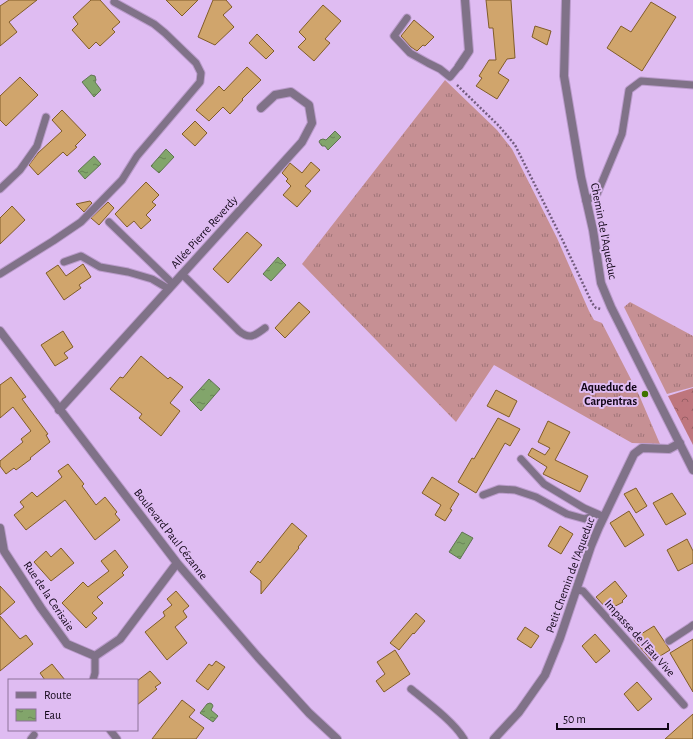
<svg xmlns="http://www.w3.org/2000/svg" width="693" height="739" font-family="'Alegreya Sans',sans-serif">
	<defs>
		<pattern id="grass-tufts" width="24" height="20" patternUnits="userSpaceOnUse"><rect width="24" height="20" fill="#c69094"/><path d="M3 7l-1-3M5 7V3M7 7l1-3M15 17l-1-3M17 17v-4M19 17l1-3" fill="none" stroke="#9f7478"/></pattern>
		<pattern id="forest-crowns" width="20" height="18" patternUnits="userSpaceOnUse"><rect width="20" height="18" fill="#be767d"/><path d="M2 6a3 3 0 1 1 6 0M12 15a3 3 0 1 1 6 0" fill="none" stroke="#995f65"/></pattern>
		<pattern id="water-ripples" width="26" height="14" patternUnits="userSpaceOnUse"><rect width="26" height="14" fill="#82a56b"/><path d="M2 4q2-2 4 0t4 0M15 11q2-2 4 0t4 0" fill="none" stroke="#698457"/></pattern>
	</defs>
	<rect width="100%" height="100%" fill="#dfbcf2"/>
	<path fill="url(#grass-tufts)" d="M445,80L497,130L512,149L557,238L589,311L594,320L602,323L639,395L660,444L632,443L494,365L456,422L302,264Z
		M630,302L693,336V387L667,394L624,307Z"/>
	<path fill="url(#forest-crowns)" d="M693,388V445L668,396Z"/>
	<path fill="url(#water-ripples)" stroke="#607552" d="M91,75L95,76L96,80L95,82L101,90L94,97L82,82Z
		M335,131L341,137L328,150L325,146H322L319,142L320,140L323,139L326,140Z
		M166,149L174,157L159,173L151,166Z
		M94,156L101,164L85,179L78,171Z
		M278,257L286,265L271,281L263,274Z
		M209,379L220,389L201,411L190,400Z
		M462,532L473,538L460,559L449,552Z
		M210,703L212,704L213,706L211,710L218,716L213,722L200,713L207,704Z"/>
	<path fill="#d0a56c" stroke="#805c28" d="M9,0H37L9,22L17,32L0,46V6Z
		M91,0H100L120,22L112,29L115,32L100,46L96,42L89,49L72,30L78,24L73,17Z
		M166,0H198L182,16Z
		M213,0H226L232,7L223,15L234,27L215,45L198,37Z
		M486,0H511L515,58L507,59L498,73L509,80L497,99L476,86L482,78L479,76L489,60H496L493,28H489Z
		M651,2L676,17L642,71L607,48L621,26L631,32Z
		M323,5L341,21L325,39L330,43L314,61L298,47L306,39L299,32Z
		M414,20L434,37L425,46L423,45L417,51L411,47L401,36Z
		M535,26L551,31L547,45L532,37Z
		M257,34L274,51L266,59L249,43Z
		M247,67L261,80L242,99L243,100L230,114L223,107L209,121L196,110L219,86L224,91Z
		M20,77L38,95L6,126L0,120V96Z
		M62,110L86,135L75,146L77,147L67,156L63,152L38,175L29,165L38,153L62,131L52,120Z
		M195,121L207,133L195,146L182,134Z
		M311,162L320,170L305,186L311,191L297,207L283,195L291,186L286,181L288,179L282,173L290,163L302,173Z
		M146,182L159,195L152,202L156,205L146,215L151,220L141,229L134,221L127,227L115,214Z
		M90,201L92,203L84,212L76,204Z
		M108,202L114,208L99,225L91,218Z
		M12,206L25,220L0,244V218Z
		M247,232L262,245L228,283L213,269Z
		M83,264L91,277L79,285L81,288L64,300L46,273L58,265L66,276Z
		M299,302L310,312L285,338L275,328Z
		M63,331L73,347L64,353L68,358L55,366L41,345Z
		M141,356L168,379L170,377L183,387L170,403L180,411L161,436L139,418L142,414L110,389L120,377L123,378Z
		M11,377L26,397L22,399L48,434L46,435L50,442L30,458L31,459L16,470L14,468L6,474L0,466V461L23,442L21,439L31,431L13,407L0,418V385Z
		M496,390L517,401L509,417L487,406Z
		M498,418L520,429L510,446L505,443L476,493L458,482L472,458L474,459Z
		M548,421L570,432L555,460L588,476L580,492L543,474L547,467L528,455L532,448L545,455L550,448L538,442Z
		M68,464L84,484L82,486L96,505L105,497L117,512L115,514L120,520L95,540L65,500L26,530L14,515L24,507L20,502L32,492L37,497L62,477L58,471Z
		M432,477L459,494L450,509L452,510L445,521L435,515L441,505L422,493Z
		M636,488L647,506L636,513L624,494Z
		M672,493L686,514L666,525L653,503Z
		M629,511L644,535L625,547L610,523Z
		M292,523L307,536L298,547L299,548L261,594V581L250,572L258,561L260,563Z
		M560,526L573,534L561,554L548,546Z
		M687,539L693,551V563L678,571L667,550Z
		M61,548L74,563L51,581L34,562L46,551L51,557Z
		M115,550L128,567L122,573L124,575L97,597L103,603L92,613L97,618L86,628L62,603L83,582L88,587L109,571L101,561Z
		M615,581L627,596L622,601L623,602L608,610L596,597Z
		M0,586L15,602L0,615Z
		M176,591L189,606L183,611L187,617L175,627L187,643L167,660L145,632L165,616L163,612L172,605L167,599Z
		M416,613L425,621L414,634L413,633L399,650L390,643Z
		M0,616L20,639L26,635L33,644L0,671Z
		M654,626L670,650L652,661L633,639Z
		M525,627L539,636L531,648L517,639Z
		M595,634L610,651L596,663L582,646Z
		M693,639V692L670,653Z
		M395,650L410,674L384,692L376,681L385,674L377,662Z
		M216,661L225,667L208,690L196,681L209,664L212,666Z
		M52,664L56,669L65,680H45L40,673Z
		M150,671L161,683L155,687L157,689L137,705V681Z
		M637,682L652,699L638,711L624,694Z
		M182,700L195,710L189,717L204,728L196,739H152Z
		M693,714V739H665Z"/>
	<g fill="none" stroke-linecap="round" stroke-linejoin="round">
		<defs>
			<path id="lane" d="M407,18L394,36L410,53L428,63L440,69L450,77L459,66
				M0,189L20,170L37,146L46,117
				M586,201L597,194L622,134L629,90L641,81L693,85
				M109,222L173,284
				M64,262L81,256L100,267L128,272L152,279L169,289
				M0,274L53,241L81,222L122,180L137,156L200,82L201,73L196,63L165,33L154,24L114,2
				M182,274L239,331C250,340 254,336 265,328
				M521,459L544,484L584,508L600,515
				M483,495L499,489L515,490L536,497L567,514L585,519L597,514
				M577,590L583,591L684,705
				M669,641L689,628L693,625
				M93,680L95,673V656
				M411,689C427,702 454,722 464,739
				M110,730L117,739
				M31,739L34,735"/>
			<path id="street" d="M566,0L564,76L581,177L593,230L601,283L611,307L693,470
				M459,66L469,51L465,0
				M0,331L177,563L257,656L309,713L337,739
				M59,410L302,142L312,123L309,105L291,92L275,95L261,108
				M0,528L4,551L41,608L67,644L95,656L120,639L177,563
				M494,739L519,712L545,675L560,638L591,546L599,527L634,454L642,448L669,449L680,443"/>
		</defs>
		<use href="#lane" stroke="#ba9bcb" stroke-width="9"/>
		<use href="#street" stroke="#ba9bcb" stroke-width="10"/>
		<path stroke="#735c7f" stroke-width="2.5" stroke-dasharray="2 2" stroke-linecap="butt" d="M457,85L499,126L515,145L562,239L592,303L596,308L601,309"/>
		<use href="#lane" stroke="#807288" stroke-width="7"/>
		<use href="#street" stroke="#807288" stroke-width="8"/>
	</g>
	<circle fill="#3e7300" stroke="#dfbcf2" stroke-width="1.5" cx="645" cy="394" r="4"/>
	<g text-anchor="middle" stroke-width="4" stroke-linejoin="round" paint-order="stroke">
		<g font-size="12" fill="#110617" stroke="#dfbcf2">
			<text transform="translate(604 231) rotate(79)" y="4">Chemin de l'Aqueduc</text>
			<text transform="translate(204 232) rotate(-48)" y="4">Allée Pierre Reverdy</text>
			<text transform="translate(171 534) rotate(52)" y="4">Boulevard Paul Cézanne</text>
			<text transform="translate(570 575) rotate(-70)" y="4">Petit Chemin de l'Aqueduc</text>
			<text transform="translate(49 596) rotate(56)" y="4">Rue de la Cerisaie</text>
			<text transform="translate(640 638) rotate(48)" y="4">Impasse de l'Eau Vive</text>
		</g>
		<g font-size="12" font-weight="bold" fill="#110617" stroke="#dfbcf2" text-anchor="end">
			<text x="637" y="391">Aqueduc de<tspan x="637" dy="14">Carpentras</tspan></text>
		</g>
	</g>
	<rect x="8" y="679" width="130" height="52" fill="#dfbcf2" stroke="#8d739a"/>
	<rect x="16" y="692" width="20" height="6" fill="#807288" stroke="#8d739a"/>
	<text x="44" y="699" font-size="12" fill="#110617">Route</text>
	<rect x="16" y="709" width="20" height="12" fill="url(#water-ripples)" stroke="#8d739a"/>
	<text x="44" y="719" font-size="12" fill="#110617">Eau</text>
	<path d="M557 723v6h111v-6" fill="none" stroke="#110617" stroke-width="2"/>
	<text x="563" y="723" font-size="12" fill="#110617" stroke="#dfbcf2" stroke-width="3" paint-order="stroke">50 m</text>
</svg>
